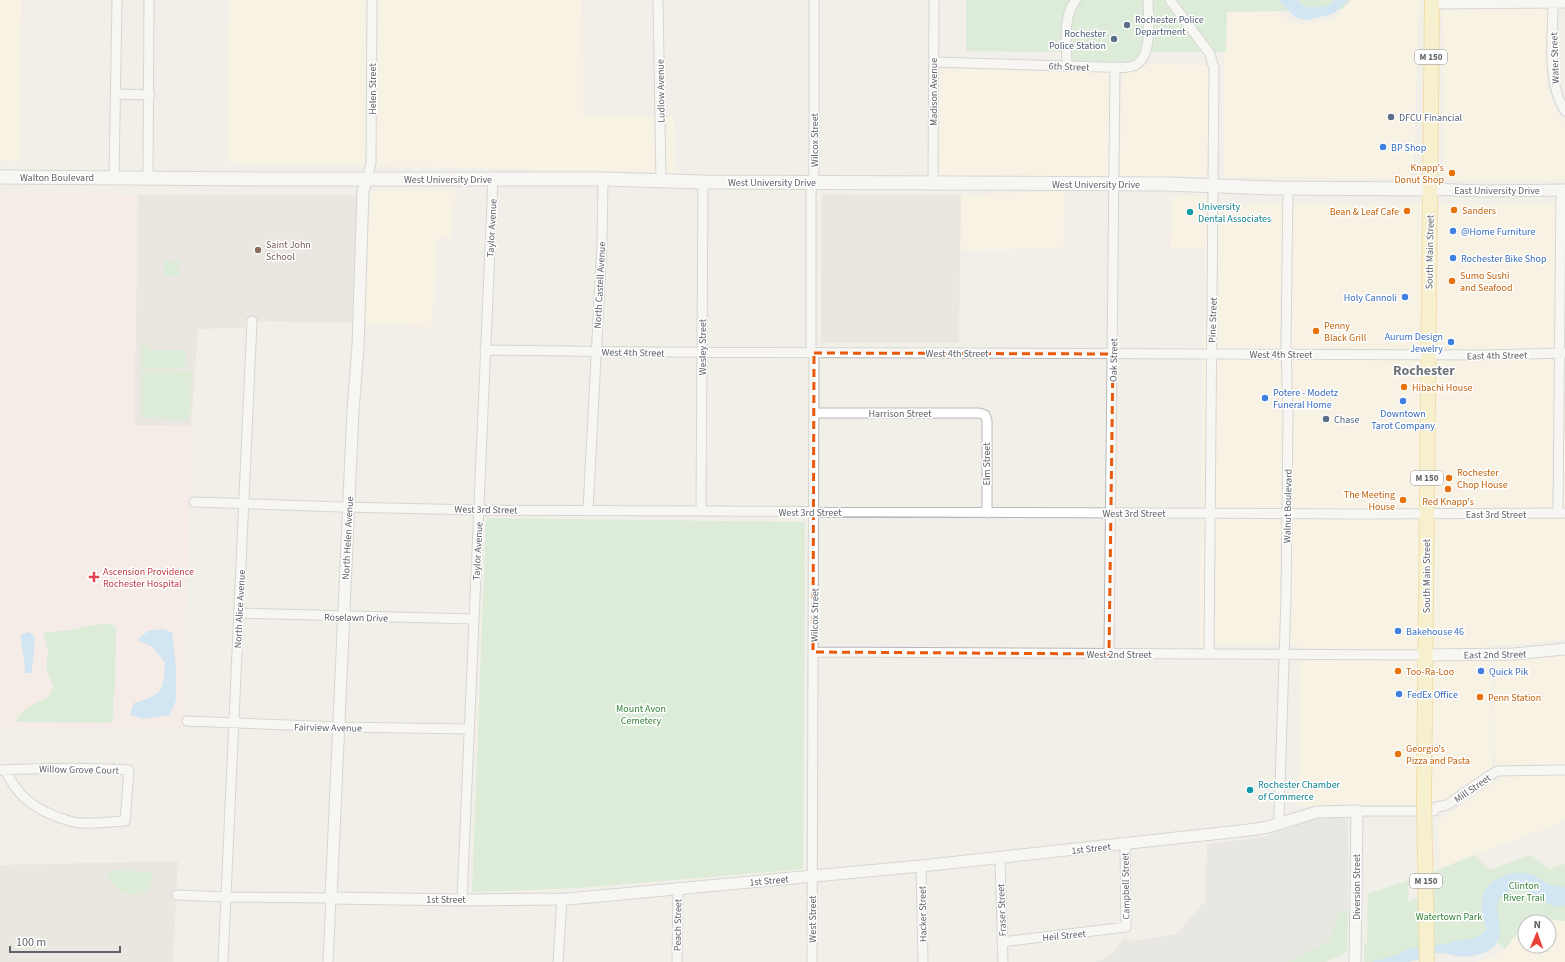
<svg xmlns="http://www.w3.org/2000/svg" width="1565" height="962" font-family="'Source Sans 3',sans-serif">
	<rect width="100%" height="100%" fill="#f1efe8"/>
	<path fill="#fef7e0" d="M0,0H22L20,162L0,161Z
		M229,0H582L583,116L674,117L675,172L228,163Z
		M1352,0H1419L1413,179L1224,177V52H1226L1227,12L1277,11L1289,22L1302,24L1335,18Z
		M1442,0H1548L1547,89L1556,110L1565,123V180H1448L1443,178Z
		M1150,64L1209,65L1207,177L1120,176L1122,74Z
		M939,69L1110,72L1109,176H939Z
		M371,191H455L452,238H438L432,327L362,323Z
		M1064,191L1063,249L960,250L961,195Z
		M1171,196H1202L1223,204H1552L1565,201V639L1526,644H1492V766L1489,770L1436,807L1298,806L1300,644L1199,645L1205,249L1170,248Z
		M1496,654L1508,661L1565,655V821L1474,855L1439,870L1438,821L1501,779L1495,771L1494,704Z
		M1542,919L1565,921V962H1475L1499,955L1516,935L1525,929V946H1549V922H1538Z"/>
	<path fill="#e0deda" d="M1348,817V909L1339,912L1330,940L1325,943L1288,962H1095L1113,954L1123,939L1135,941L1177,934L1205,901L1207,844L1264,837L1309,819Z"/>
	<path fill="#e1ded6" d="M822,194L961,195L959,343H821Z
		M138,195H358L352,323L245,321V328L198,329L191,426L134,425Z
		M178,861L173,962H0V865Z"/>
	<path fill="#fce8e6" d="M0,193L138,195L134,425L191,426L184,729H0Z"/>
	<path fill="#c5e8c5" d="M966,0H1351L1341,10L1227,12L1226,52H1143L1132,63H1078C1072,60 1072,58 1071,52L966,51Z
		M164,261H179V276H164Z
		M141,343H147L148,350H186V366L183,368L141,369Z
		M192,371L189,420L141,418V372Z
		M486,518L805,522L803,869L578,888L472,892Z
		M108,623L116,627L115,691L113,702L114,715L111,723L15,722C24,708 32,704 48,698L53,687L46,668L48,652L43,632C64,633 87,626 108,623Z
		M1474,855L1490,870L1531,855L1549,869L1565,864V921L1542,919L1538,922H1525V929L1516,935L1505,949L1494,940L1478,937L1406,957L1395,962H1364V945L1367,943L1368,894L1409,880L1408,902L1428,893V874Z
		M109,870L153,872L150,891C128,896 125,897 108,879Z
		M1348,909L1347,952L1326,962H1288L1330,940L1339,912Z"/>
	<path fill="#aadaff" d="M1279,0H1297L1306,7C1317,7 1327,9 1335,0H1348L1333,14L1307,20L1295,17Z
		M162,629L172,632L176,668V700L170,715L144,719L130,715L134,703C163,694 163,693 165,663L153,647L137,640L148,631Z
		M28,632L34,635C36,648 32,660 32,673H25C26,659 20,648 21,634Z
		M1514,873H1525L1535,876L1550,885L1565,887V905C1544,913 1530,880 1509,891C1483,903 1510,928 1495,945C1487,955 1468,958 1456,956C1450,955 1443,952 1438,953C1428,954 1418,960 1408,962C1397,962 1383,962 1372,962L1400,954L1407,949L1447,944L1455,941L1470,939L1480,936L1487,929C1475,903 1483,878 1514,873Z"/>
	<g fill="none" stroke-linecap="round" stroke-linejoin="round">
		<defs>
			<path id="minor" d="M658,0L661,181
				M1170,0L1210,54L1214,69L1209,654
				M1553,3C1553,37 1546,81 1565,111
				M1432,4L1565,3
				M934,62L1102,67C1112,67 1124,69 1133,66C1154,59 1148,17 1148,0
				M1067,66C1067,45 1062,17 1076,0
				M116,94L150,95
				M114,177L117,0
				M148,178L149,0
				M367,178L371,163L372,0
				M933,183L934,0
				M485,350L643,352L1484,355L1565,353
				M811,353V193L814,172V0
				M815,413H979L985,415L987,421V513
				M194,502L341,507L479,510L1358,514L1565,513
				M588,510L602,244L603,179
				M701,511L703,182
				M1558,513L1561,190
				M239,613L474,619
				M813,652L1425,655
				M1109,654L1115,67
				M187,721L338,727L469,729
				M0,770C43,768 86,767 129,770L125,821C111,822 96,824 82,823C72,823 64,819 55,816C30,806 17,794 5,770
				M1357,811H1434L1436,807L1447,805L1484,779L1497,771L1565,770
				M1280,823L1279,817L1286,598L1288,414L1286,345L1288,188
				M1000,858L1003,962
				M921,866L923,962
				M177,895L226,897L331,898L328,962
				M462,900L493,179
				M1002,942L1126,927L1125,844
				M223,962L252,321
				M558,962L562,899
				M677,962L678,888
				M812,962L814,353"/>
			<path id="tertiary" d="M367,178L363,191L358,347L353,410L331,898L462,900L568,899L921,866L1249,830L1268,827L1317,812L1357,811L1355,962
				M1430,189L1481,191L1565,190
				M1425,655L1514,654L1565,649"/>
			<path id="secondary" d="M0,177L262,179H603L703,182L1167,184L1275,188L1430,189"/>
			<path id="primary" d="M1424,800L1432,0"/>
		</defs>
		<use href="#minor" stroke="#b5b8bc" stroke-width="11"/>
		<use href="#tertiary" stroke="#b5b8bc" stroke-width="13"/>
		<use href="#secondary" stroke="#b6babf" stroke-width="15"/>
		<use href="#primary" stroke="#f2c960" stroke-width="16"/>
		<use href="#minor" stroke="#fff" stroke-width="9"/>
		<use href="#tertiary" stroke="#fff" stroke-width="11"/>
		<use href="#secondary" stroke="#fff" stroke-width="13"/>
		<use href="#primary" stroke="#fff2af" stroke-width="14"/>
		<defs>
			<path id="primary-bridge" d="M1424,800L1427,962"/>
		</defs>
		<use href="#primary-bridge" stroke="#f2c960" stroke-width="16" stroke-linecap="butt"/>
		<use href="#primary-bridge" stroke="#fff2af" stroke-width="14"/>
	</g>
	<path d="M0 0H1565V962H0ZM814,353L1113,354L1109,654L813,652Z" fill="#f1efe8" fill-opacity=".55" fill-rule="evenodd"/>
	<path fill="none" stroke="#e8590c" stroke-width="3" stroke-dasharray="8 5" stroke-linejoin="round" d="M814,353L1113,354L1109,654L813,652Z"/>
	<g fill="#5c6f8a" stroke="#fff" stroke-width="1.5">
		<circle cx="1127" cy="25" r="4"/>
		<circle cx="1114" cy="39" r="4"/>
		<circle cx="1391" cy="117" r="4"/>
		<circle cx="1326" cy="419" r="4"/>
	</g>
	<g fill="#3f7fe0" stroke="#fff" stroke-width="1.5">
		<circle cx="1383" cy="147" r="4"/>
		<circle cx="1453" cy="231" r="4"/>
		<circle cx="1453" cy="258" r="4"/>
		<circle cx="1405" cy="297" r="4"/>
		<circle cx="1451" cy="342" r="4"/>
		<circle cx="1265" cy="398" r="4"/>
		<circle cx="1403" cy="401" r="4"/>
		<circle cx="1398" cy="631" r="4"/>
		<circle cx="1481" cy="671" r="4"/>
		<circle cx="1399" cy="694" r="4"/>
	</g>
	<g fill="#e8710a" stroke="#fff" stroke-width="1.5">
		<circle cx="1452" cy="173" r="4"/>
		<circle cx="1454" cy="210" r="4"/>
		<circle cx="1407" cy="211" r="4"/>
		<circle cx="1452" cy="281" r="4"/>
		<circle cx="1316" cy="331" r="4"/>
		<circle cx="1404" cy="387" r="4"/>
		<circle cx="1449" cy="478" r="4"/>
		<circle cx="1448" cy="489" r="4"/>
		<circle cx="1403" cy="500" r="4"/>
		<circle cx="1398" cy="671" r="4"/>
		<circle cx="1480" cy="697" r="4"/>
		<circle cx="1398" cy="754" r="4"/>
	</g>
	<g fill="#0f9aa8" stroke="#fff" stroke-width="1.5">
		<circle cx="1190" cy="212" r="4"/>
		<circle cx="1250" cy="790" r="4"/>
	</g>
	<circle fill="#8d6e63" stroke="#fff" stroke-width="1.5" cx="258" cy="250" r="4"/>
	<path fill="#e0444e" stroke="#fff" stroke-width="1.5" d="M92 571h4v4h4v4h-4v4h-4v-4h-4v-4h4z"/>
	<g text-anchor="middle" stroke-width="3" stroke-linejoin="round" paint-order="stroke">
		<g fill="#fff" stroke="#8f9295" stroke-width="1">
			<rect x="1415" y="50" width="32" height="14" rx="3"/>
			<rect x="1411" y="471" width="32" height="14" rx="3"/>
			<rect x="1410" y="874" width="32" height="14" rx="3"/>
		</g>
		<g font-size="9" font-weight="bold" fill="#5f6368">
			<text x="1431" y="60">M 150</text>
			<text x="1427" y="481">M 150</text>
			<text x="1426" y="884">M 150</text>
		</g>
		<g font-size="10" fill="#4e5e75" stroke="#fff" text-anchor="start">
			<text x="1135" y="23">Rochester Police<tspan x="1135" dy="12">Department</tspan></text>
			<text x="1106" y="37" text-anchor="end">Rochester<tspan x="1106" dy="12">Police Station</tspan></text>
			<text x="1399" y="121">DFCU Financial</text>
			<text x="1334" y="423">Chase</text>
		</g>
		<g font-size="10" fill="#5f6368" stroke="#fff">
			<text transform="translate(1554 58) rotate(-92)" y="4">Water Street</text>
			<text transform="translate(1069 66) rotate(2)" y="4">6th Street</text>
			<text transform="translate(372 89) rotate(-90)" y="4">Helen Street</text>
			<text transform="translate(660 91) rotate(-91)" y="4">Ludlow Avenue</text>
			<text transform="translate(933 92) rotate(-90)" y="4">Madison Avenue</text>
			<text transform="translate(814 140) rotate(-90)" y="4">Wilcox Street</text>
			<text x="57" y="181">Walton Boulevard</text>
			<text x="448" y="183">West University Drive</text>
			<text x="772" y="186">West University Drive</text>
			<text x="1096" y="188">West University Drive</text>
			<text x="1497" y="194">East University Drive</text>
			<text transform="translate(491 228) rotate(-87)" y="4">Taylor Avenue</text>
			<text transform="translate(1429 252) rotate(-89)" y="4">South Main Street</text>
			<text transform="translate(599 285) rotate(-87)" y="4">North Castell Avenue</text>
			<text transform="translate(1212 320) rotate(-88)" y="4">Pine Street</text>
			<text transform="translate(702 347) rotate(-90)" y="4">Wesley Street</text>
			<text transform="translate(633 352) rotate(1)" y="4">West 4th Street</text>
			<text x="957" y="357">West 4th Street</text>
			<text x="1281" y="358">West 4th Street</text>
			<text transform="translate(1497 355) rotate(-1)" y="4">East 4th Street</text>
			<text transform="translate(1113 360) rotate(-89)" y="4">Oak Street</text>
			<text x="900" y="417">Harrison Street</text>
			<text transform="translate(986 464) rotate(-90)" y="4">Elm Street</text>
			<text transform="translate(1287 506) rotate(-89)" y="4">Walnut Boulevard</text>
			<text transform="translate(486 509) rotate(1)" y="4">West 3rd Street</text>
			<text x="810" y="516">West 3rd Street</text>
			<text x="1134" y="517">West 3rd Street</text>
			<text x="1496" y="518">East 3rd Street</text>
			<text transform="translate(347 538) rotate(-87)" y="4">North Helen Avenue</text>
			<text transform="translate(477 551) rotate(-87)" y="4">Taylor Avenue</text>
			<text transform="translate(1426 576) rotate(-90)" y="4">South Main Street</text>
			<text transform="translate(239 609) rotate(-87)" y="4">North Alice Avenue</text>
			<text transform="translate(814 615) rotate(-89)" y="4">Wilcox Street</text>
			<text transform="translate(356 617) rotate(1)" y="4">Roselawn Drive</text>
			<text x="1119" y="658">West 2nd Street</text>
			<text transform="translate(1495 654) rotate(-1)" y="4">East 2nd Street</text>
			<text transform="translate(328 727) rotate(1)" y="4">Fairview Avenue</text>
			<text transform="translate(79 769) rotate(1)" y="4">Willow Grove Court</text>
			<text transform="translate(1472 788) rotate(-35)" y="4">Mill Street</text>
			<text transform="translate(1091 848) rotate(-6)" y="4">1st Street</text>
			<text transform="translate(769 880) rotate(-5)" y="4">1st Street</text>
			<text transform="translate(1125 886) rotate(-91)" y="4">Campbell Street</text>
			<text transform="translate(1356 887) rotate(-90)" y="4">Diversion Street</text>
			<text x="446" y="903">1st Street</text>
			<text transform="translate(1001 910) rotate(-92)" y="4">Fraser Street</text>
			<text transform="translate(922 914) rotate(-91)" y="4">Hacker Street</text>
			<text transform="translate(812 919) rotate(-90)" y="4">West Street</text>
			<text transform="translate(677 925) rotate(-89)" y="4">Peach Street</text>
			<text transform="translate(1064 935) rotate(-6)" y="4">Heil Street</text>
		</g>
		<g font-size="10" fill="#366cbe" stroke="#fff" text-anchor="start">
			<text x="1391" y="151">BP Shop</text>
			<text x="1461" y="235">@Home Furniture</text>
			<text x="1461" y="262">Rochester Bike Shop</text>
			<text x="1397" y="301" text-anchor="end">Holy Cannoli</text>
			<text x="1443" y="340" text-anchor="end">Aurum Design<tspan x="1443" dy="12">Jewelry</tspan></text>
			<text x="1273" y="396">Potere - Modetz<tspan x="1273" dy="12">Funeral Home</tspan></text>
			<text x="1403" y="417" text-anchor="middle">Downtown<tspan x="1403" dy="12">Tarot Company</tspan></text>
			<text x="1406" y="635">Bakehouse 46</text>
			<text x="1489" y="675">Quick Pik</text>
			<text x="1407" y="698">FedEx Office</text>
		</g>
		<g font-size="10" fill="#c56008" stroke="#fff" text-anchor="start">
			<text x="1444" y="171" text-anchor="end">Knapp's<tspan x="1444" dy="12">Donut Shop</tspan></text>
			<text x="1462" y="214">Sanders</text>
			<text x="1399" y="215" text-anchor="end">Bean &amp; Leaf Cafe</text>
			<text x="1460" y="279">Sumo Sushi<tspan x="1460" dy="12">and Seafood</tspan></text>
			<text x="1324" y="329">Penny<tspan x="1324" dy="12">Black Grill</tspan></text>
			<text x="1412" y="391">Hibachi House</text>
			<text x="1457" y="476">Rochester<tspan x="1457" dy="12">Chop House</tspan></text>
			<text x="1395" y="498" text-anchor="end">The Meeting<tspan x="1395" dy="12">House</tspan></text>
			<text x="1448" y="505" text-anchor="middle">Red Knapp's</text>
			<text x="1406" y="675">Too-Ra-Loo</text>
			<text x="1488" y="701">Penn Station</text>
			<text x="1406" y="752">Georgio's<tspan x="1406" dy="12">Pizza and Pasta</tspan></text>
		</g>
		<g font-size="10" fill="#0d838f" stroke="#fff" text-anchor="start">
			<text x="1198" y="210">University<tspan x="1198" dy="12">Dental Associates</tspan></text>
			<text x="1258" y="788">Rochester Chamber<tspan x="1258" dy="12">of Commerce</tspan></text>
		</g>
		<g font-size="10" fill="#785e54" stroke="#fff" text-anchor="start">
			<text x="266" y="248">Saint John<tspan x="266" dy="12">School</tspan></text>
		</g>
		<g font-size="10" fill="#be3a42" stroke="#fff" text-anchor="start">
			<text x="103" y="575">Ascension Providence<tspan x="103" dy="12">Rochester Hospital</tspan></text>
		</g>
		<g font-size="10" fill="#348238" stroke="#fff">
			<text x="641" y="712">Mount Avon<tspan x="641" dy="12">Cemetery</tspan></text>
			<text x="1524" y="889">Clinton<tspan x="1524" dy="12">River Trail</tspan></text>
			<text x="1449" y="920">Watertown Park</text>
		</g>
		<g font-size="14" font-weight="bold" fill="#70757a" stroke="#fff">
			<text x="1424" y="375">Rochester</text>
		</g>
	</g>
	<g transform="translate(1537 934) rotate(2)"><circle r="19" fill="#ffffff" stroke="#bfc1c3"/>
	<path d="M0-3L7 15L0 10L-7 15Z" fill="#ea4335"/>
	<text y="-6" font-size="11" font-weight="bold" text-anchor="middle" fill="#5f6368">N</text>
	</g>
	<path d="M10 946v6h110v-6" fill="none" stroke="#5f6368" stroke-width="2"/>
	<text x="16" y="946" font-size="12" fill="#5f6368" stroke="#ffffff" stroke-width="3" paint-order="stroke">100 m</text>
</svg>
